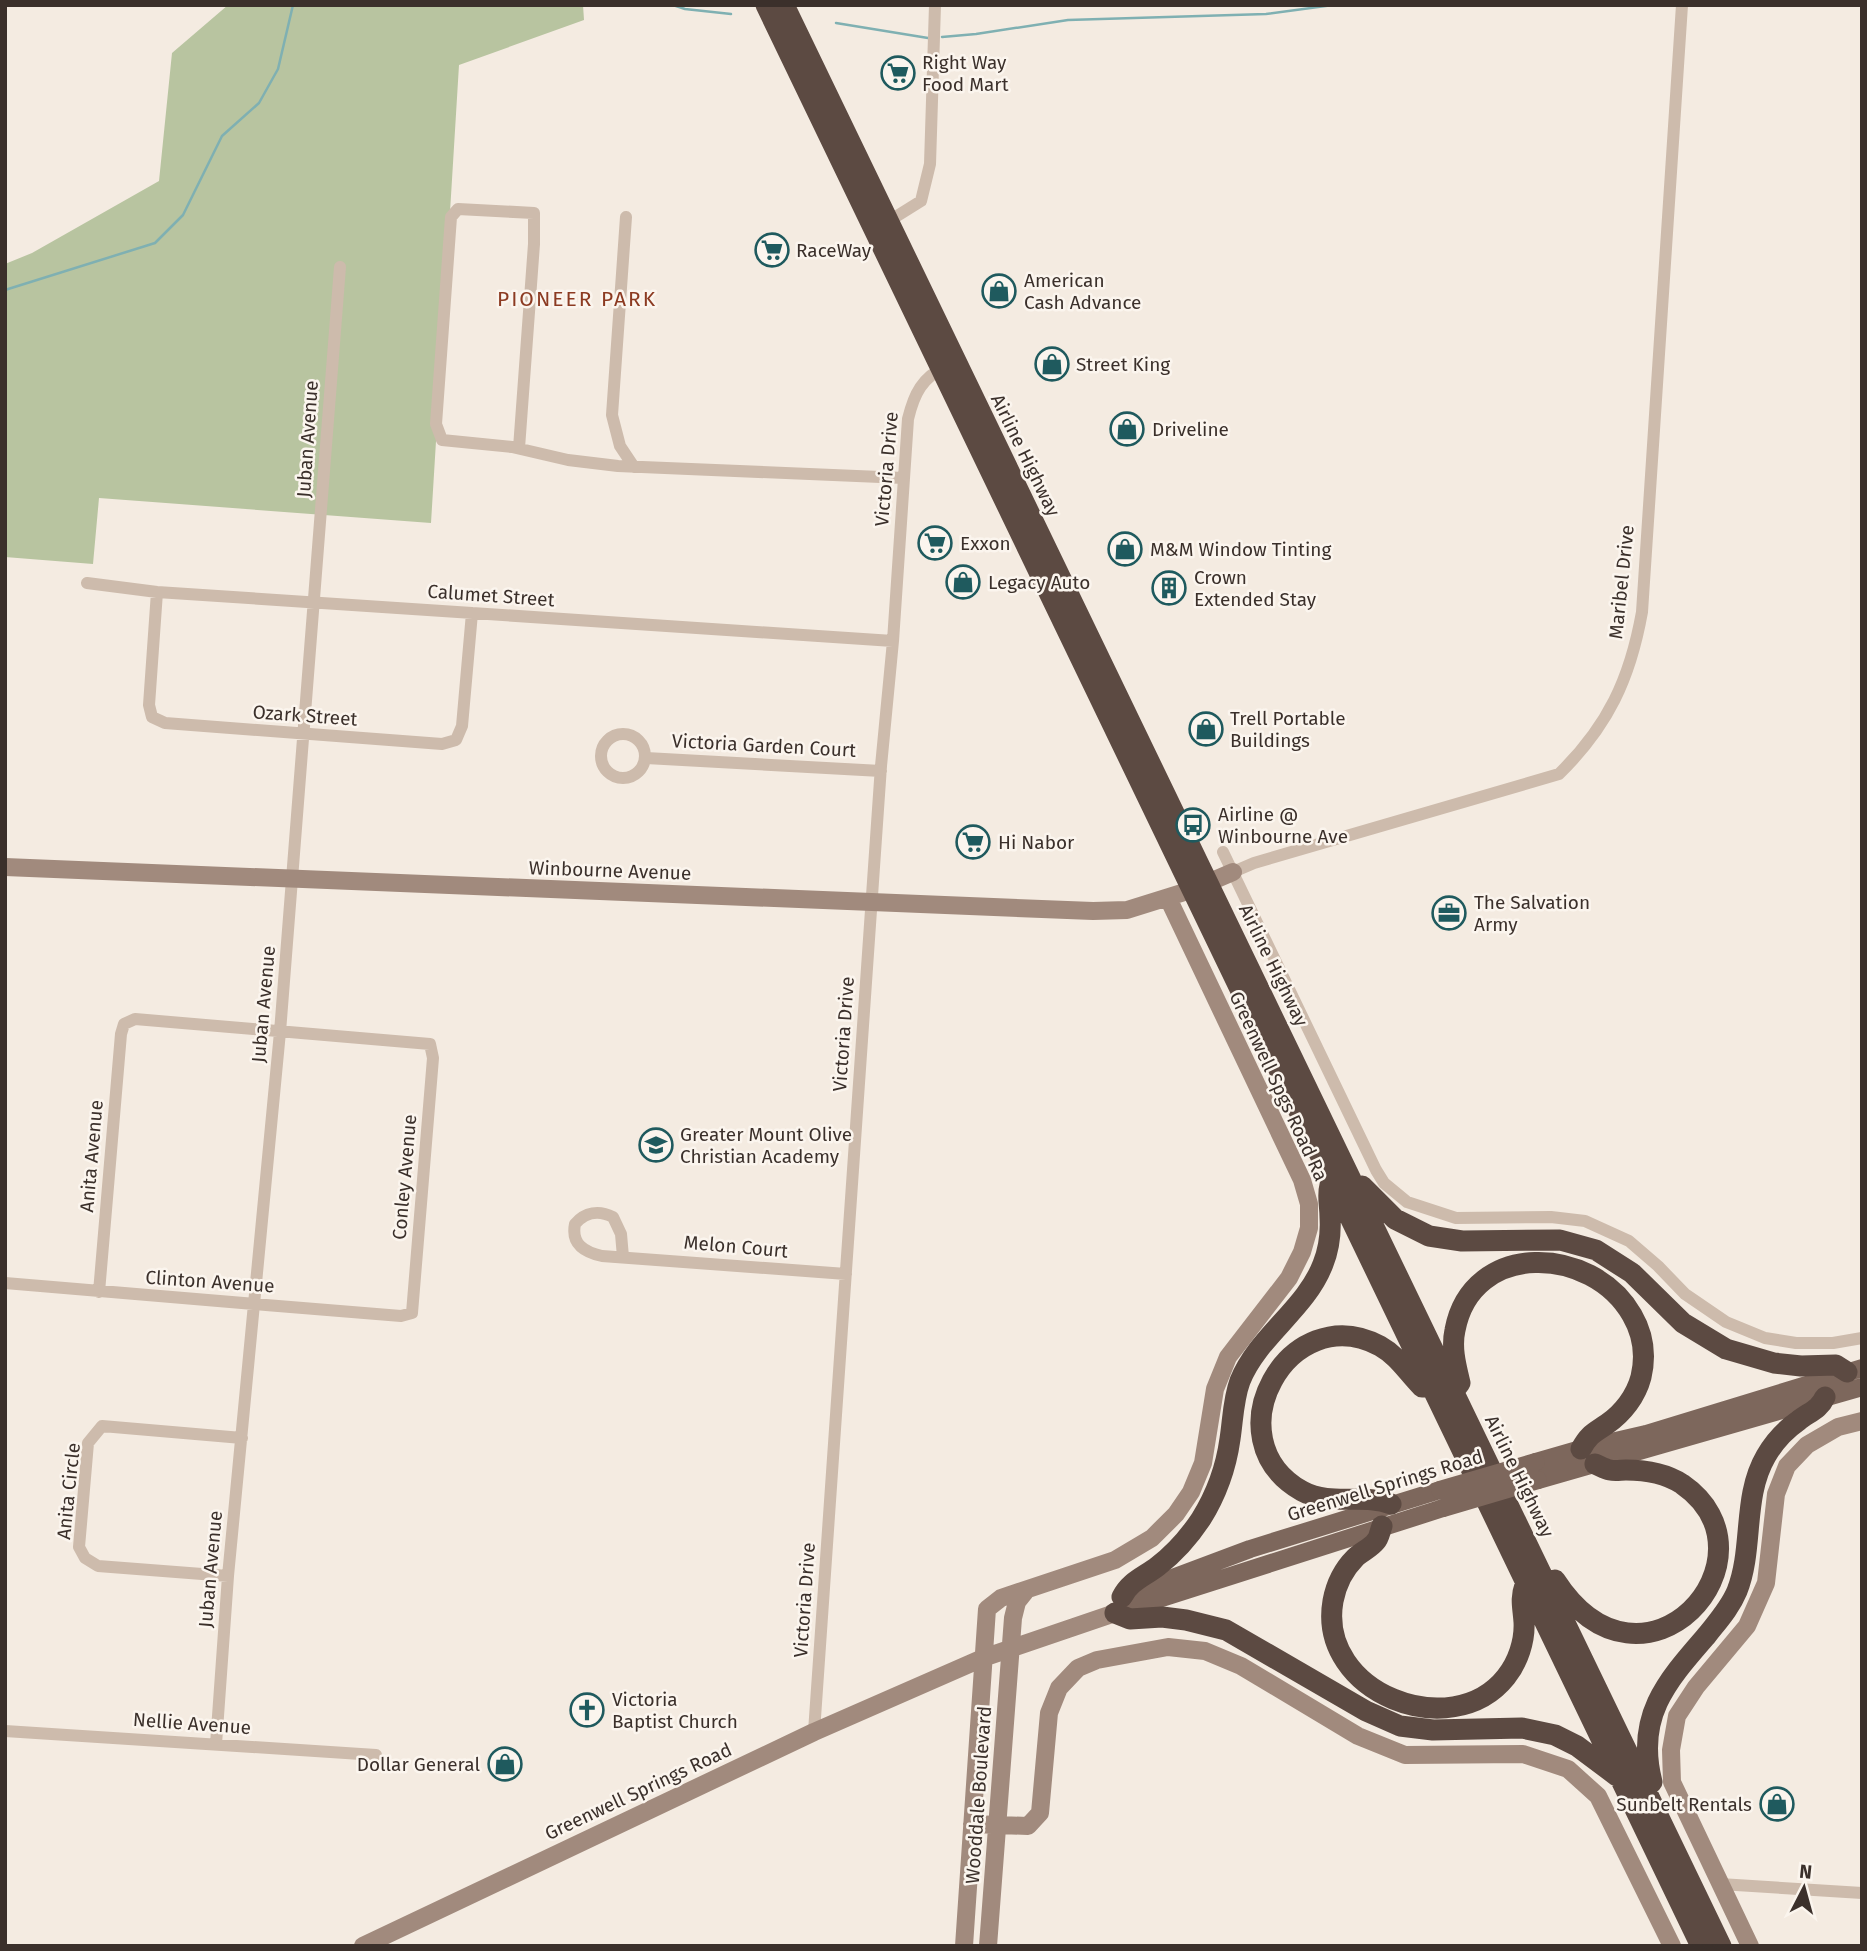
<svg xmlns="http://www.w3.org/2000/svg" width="1867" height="1951" font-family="'Fira Sans',sans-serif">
	<rect width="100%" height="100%" fill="#f4ebe1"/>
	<path fill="#b8c4a0" d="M228,5H583L584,20L459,65L431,523L99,498L93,564L5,557V264L32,253L159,181L172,53Z"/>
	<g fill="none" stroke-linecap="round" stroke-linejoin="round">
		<path stroke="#7fb0b2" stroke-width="2.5" d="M673,5L685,9L731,14
			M836,23L928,38
			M942,37L976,34L1068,20L1266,14L1333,5
			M5,290L155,243L183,215L222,136L259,103L278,69L293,5"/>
		<path stroke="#cdbbac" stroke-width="12" d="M626,217L612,415L620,446L634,467
			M889,221L921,201L930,164L935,5
			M519,448L534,244V213L458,209L451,217L436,424L442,440L512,447L568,460L618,466L904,478
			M87,583L157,592L893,641
			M157,592L149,705L152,717L165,723L442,744L456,740L462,726L472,613
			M601 756a22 22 0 1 1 44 0a22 22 0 1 1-44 0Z
			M646,758L881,771
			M1223,852L1376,1170L1384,1183L1407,1202L1456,1218L1551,1217L1585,1221L1629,1241L1658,1266L1685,1294L1726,1322L1765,1338L1796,1343H1833L1862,1338
			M1233,872L1254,863L1559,774C1608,726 1630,679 1642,612L1682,5
			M623,1257L621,1234L613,1217C599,1210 585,1212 575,1224C571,1244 584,1252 602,1256L846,1274
			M5,1283C137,1295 269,1305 401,1316L412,1313L433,1058L430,1044L135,1019L124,1024L121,1034L99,1292
			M228,1576L98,1566L85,1558L79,1547L88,1443L102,1426L242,1438
			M5,1731L376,1755
			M814,1732L881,766L893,641L908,419C914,394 922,377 947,366
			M216,1744L228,1576L280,1032L340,267
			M1720,1884L1862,1893"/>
		<path stroke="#a18a7d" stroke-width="18" d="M5,867L1093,911L1127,910L1191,890L1233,872
			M972,1824L1028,1826L1040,1813L1049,1713L1059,1688L1078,1668L1097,1660L1168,1647L1205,1651L1241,1666L1358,1736L1405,1755L1523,1754L1568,1769L1598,1796L1672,1946
			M363,1946L814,1732L983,1658L1115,1613
			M964,1946L987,1609L1001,1598L1115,1560L1152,1538L1176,1514L1191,1492L1203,1463L1215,1389L1228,1357L1289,1278L1302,1252L1309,1228V1204L1302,1180L1168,898
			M988,1946L1013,1618L1017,1602L1025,1592
			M1750,1946L1672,1782L1671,1750L1677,1716L1696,1687L1747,1626L1766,1583L1776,1494L1787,1466L1807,1445L1838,1427L1862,1421"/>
		<path stroke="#7d675c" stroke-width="18" d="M1536,1462L1581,1449L1646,1434L1862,1368
			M1538,1480L1862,1387
			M1122,1597L1250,1549L1440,1490
			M1115,1613L1443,1508"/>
		<path stroke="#5c4a42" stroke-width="21" d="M766,5L1701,1946
			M784,5L1721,1946
			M1362,1186L1395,1219L1429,1236L1462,1241L1560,1240L1596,1250L1632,1273L1683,1323L1726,1349L1774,1363L1801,1366L1836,1365L1847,1372
			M1457,1387L1460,1383C1456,1366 1451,1348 1455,1330C1472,1240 1592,1245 1632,1315C1643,1334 1646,1356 1641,1377C1636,1396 1623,1413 1607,1424C1594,1433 1589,1434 1581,1449
			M1391,1504C1363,1493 1331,1507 1302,1491C1210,1439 1289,1297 1380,1346C1398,1356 1408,1373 1422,1387
			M1382,1526C1380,1531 1379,1538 1376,1541C1371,1548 1361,1552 1355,1558C1344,1569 1336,1585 1333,1601C1317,1693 1452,1745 1506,1677C1518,1662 1525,1641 1524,1622C1523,1607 1520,1599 1525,1585
			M1555,1580C1644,1717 1786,1556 1682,1484C1665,1473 1646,1470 1626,1470C1621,1470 1615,1471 1610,1470C1605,1469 1600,1466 1595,1464
			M1122,1597C1130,1581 1144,1577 1158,1566C1175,1553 1189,1537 1201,1519C1216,1495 1226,1468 1230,1439C1233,1420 1233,1400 1240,1381C1258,1336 1306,1309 1323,1264C1329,1249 1331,1233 1330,1217C1330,1205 1327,1196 1330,1185
			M1115,1613L1130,1619L1162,1617L1186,1620L1226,1630L1366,1711L1400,1726L1433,1730L1522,1728L1555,1735L1577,1746L1617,1776
			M1649,1785L1652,1782C1635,1716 1667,1681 1707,1635C1718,1621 1730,1608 1737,1591C1754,1548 1742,1497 1766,1456C1774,1442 1785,1430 1798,1421C1809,1412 1819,1410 1825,1397"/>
		<path stroke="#7d675c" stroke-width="18" d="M1440,1490L1536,1462
			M1443,1508L1538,1480"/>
	</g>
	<defs>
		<symbol id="supermarket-ring" viewBox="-11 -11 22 22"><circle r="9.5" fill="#fbf5ee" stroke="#1f5a5e" stroke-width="1.5"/><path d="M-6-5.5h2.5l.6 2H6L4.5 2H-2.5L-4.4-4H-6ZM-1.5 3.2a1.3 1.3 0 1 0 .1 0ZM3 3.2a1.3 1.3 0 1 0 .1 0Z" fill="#1f5a5e"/></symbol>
		<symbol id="shop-ring" viewBox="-11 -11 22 22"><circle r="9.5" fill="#fbf5ee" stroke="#1f5a5e" stroke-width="1.5"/><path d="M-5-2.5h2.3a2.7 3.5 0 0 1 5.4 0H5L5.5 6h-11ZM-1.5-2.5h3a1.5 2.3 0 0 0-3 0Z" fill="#1f5a5e"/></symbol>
		<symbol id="building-ring" viewBox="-11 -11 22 22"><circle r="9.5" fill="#fbf5ee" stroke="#1f5a5e" stroke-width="1.5"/><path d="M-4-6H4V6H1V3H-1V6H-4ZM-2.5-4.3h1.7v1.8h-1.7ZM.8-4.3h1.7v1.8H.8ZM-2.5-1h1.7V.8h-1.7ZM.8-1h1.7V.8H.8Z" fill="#1f5a5e"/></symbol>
		<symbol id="bus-ring" viewBox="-11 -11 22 22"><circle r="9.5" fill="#fbf5ee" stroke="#1f5a5e" stroke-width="1.5"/><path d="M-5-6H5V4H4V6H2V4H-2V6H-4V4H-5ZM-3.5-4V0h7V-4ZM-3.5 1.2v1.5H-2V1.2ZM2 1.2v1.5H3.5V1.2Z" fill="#1f5a5e"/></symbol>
		<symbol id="office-ring" viewBox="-11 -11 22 22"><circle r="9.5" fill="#fbf5ee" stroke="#1f5a5e" stroke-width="1.5"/><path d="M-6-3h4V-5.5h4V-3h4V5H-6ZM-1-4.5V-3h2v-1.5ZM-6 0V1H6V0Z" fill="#1f5a5e"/></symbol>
		<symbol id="school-ring" viewBox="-11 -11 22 22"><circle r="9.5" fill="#fbf5ee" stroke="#1f5a5e" stroke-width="1.5"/><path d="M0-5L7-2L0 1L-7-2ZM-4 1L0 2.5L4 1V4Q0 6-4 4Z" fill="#1f5a5e"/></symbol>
		<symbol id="church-ring" viewBox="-11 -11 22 22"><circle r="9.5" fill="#fbf5ee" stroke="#1f5a5e" stroke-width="1.5"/><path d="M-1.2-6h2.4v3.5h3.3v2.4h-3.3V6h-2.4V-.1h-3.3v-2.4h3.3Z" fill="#1f5a5e"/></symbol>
	</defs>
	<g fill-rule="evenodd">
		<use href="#supermarket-ring" x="879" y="54" width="38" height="38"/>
		<use href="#supermarket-ring" x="753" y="231" width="38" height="38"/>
		<use href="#shop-ring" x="980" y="272" width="38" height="38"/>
		<use href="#shop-ring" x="1033" y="345" width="38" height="38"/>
		<use href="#shop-ring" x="1108" y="410" width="38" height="38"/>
		<use href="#supermarket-ring" x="916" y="524" width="38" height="38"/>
		<use href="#shop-ring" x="1106" y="530" width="38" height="38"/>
		<use href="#shop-ring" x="944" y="563" width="38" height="38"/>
		<use href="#building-ring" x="1150" y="569" width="38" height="38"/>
		<use href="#shop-ring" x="1187" y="710" width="38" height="38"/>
		<use href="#bus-ring" x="1174" y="806" width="38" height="38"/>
		<use href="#supermarket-ring" x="954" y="823" width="38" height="38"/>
		<use href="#office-ring" x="1430" y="894" width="38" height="38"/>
		<use href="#school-ring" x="637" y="1126" width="38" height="38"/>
		<use href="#church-ring" x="568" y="1691" width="38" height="38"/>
		<use href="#shop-ring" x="486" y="1745" width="38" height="38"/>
		<use href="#shop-ring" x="1758" y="1785" width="38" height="38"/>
	</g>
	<g text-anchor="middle" stroke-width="5" stroke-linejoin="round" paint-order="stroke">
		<g font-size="19" fill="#3b302b" stroke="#fbf5ee" text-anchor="start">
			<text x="922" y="69">Right Way<tspan x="922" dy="22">Food Mart</tspan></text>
			<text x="796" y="257">RaceWay</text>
			<text x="1024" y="287">American<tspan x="1024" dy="22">Cash Advance</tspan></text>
			<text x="1076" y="371">Street King</text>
			<text x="1152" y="436">Driveline</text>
			<text x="960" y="550">Exxon</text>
			<text x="1150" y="556">M&amp;M Window Tinting</text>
			<text x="1194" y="584">Crown<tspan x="1194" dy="22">Extended Stay</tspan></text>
			<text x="988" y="589">Legacy Auto</text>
			<text x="1230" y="725">Trell Portable<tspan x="1230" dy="22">Buildings</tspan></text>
			<text x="1218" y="821">Airline @<tspan x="1218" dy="22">Winbourne Ave</tspan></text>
			<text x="998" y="849">Hi Nabor</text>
			<text x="1474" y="909">The Salvation<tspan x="1474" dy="22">Army</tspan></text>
			<text x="680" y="1141">Greater Mount Olive<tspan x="680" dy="22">Christian Academy</tspan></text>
			<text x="612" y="1706">Victoria<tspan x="612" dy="22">Baptist Church</tspan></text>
			<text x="480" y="1771" text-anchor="end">Dollar General</text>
			<text x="1752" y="1811" text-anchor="end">Sunbelt Rentals</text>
		</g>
		<g font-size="19" fill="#3b302b" stroke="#fbf5ee">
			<text transform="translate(307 439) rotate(-86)" y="7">Juban Avenue</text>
			<text transform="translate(1026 455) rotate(64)" y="7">Airline Highway</text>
			<text transform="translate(886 469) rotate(-85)" y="7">Victoria Drive</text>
			<text transform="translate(1621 582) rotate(-84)" y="7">Maribel Drive</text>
			<text transform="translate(491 595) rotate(4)" y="7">Calumet Street</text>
			<text transform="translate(305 715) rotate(4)" y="7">Ozark Street</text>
			<text transform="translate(764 745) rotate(3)" y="7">Victoria Garden Court</text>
			<text transform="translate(610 870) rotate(2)" y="7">Winbourne Avenue</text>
			<text transform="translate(1274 965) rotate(64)" y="7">Airline Highway</text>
			<text transform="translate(263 1004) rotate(-85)" y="7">Juban Avenue</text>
			<text transform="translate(843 1034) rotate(-86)" y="7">Victoria Drive</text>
			<text transform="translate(1279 1086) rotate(65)" y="7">Greenwell Spgs Road Ra</text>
			<text transform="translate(91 1156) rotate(-85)" y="7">Anita Avenue</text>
			<text transform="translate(404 1177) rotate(-85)" y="7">Conley Avenue</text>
			<text transform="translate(736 1246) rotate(5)" y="7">Melon Court</text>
			<text transform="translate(210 1281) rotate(4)" y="7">Clinton Avenue</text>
			<text transform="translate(1520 1476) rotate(64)" y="7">Airline Highway</text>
			<text transform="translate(1385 1485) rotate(-17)" y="7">Greenwell Springs Road</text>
			<text transform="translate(68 1491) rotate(-84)" y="7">Anita Circle</text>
			<text transform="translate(210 1569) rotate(-85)" y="7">Juban Avenue</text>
			<text transform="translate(804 1600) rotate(-86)" y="7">Victoria Drive</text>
			<text transform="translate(192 1723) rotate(4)" y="7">Nellie Avenue</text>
			<text transform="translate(638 1791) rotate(-25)" y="7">Greenwell Springs Road</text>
			<text transform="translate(978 1795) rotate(-86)" y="7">Wooddale Boulevard</text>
		</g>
		<g font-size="21" letter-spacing="2" fill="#8c3b22" stroke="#fbf5ee">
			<text x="577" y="306">PIONEER PARK</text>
		</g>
	</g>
	<rect width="1867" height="1951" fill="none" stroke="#3b302b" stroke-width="14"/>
	<g transform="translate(1804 1888) rotate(6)" stroke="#fbf5ee" stroke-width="5" paint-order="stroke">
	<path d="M0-5L12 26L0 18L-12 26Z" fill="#3b302b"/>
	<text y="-10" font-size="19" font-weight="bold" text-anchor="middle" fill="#3b302b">N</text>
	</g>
</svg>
